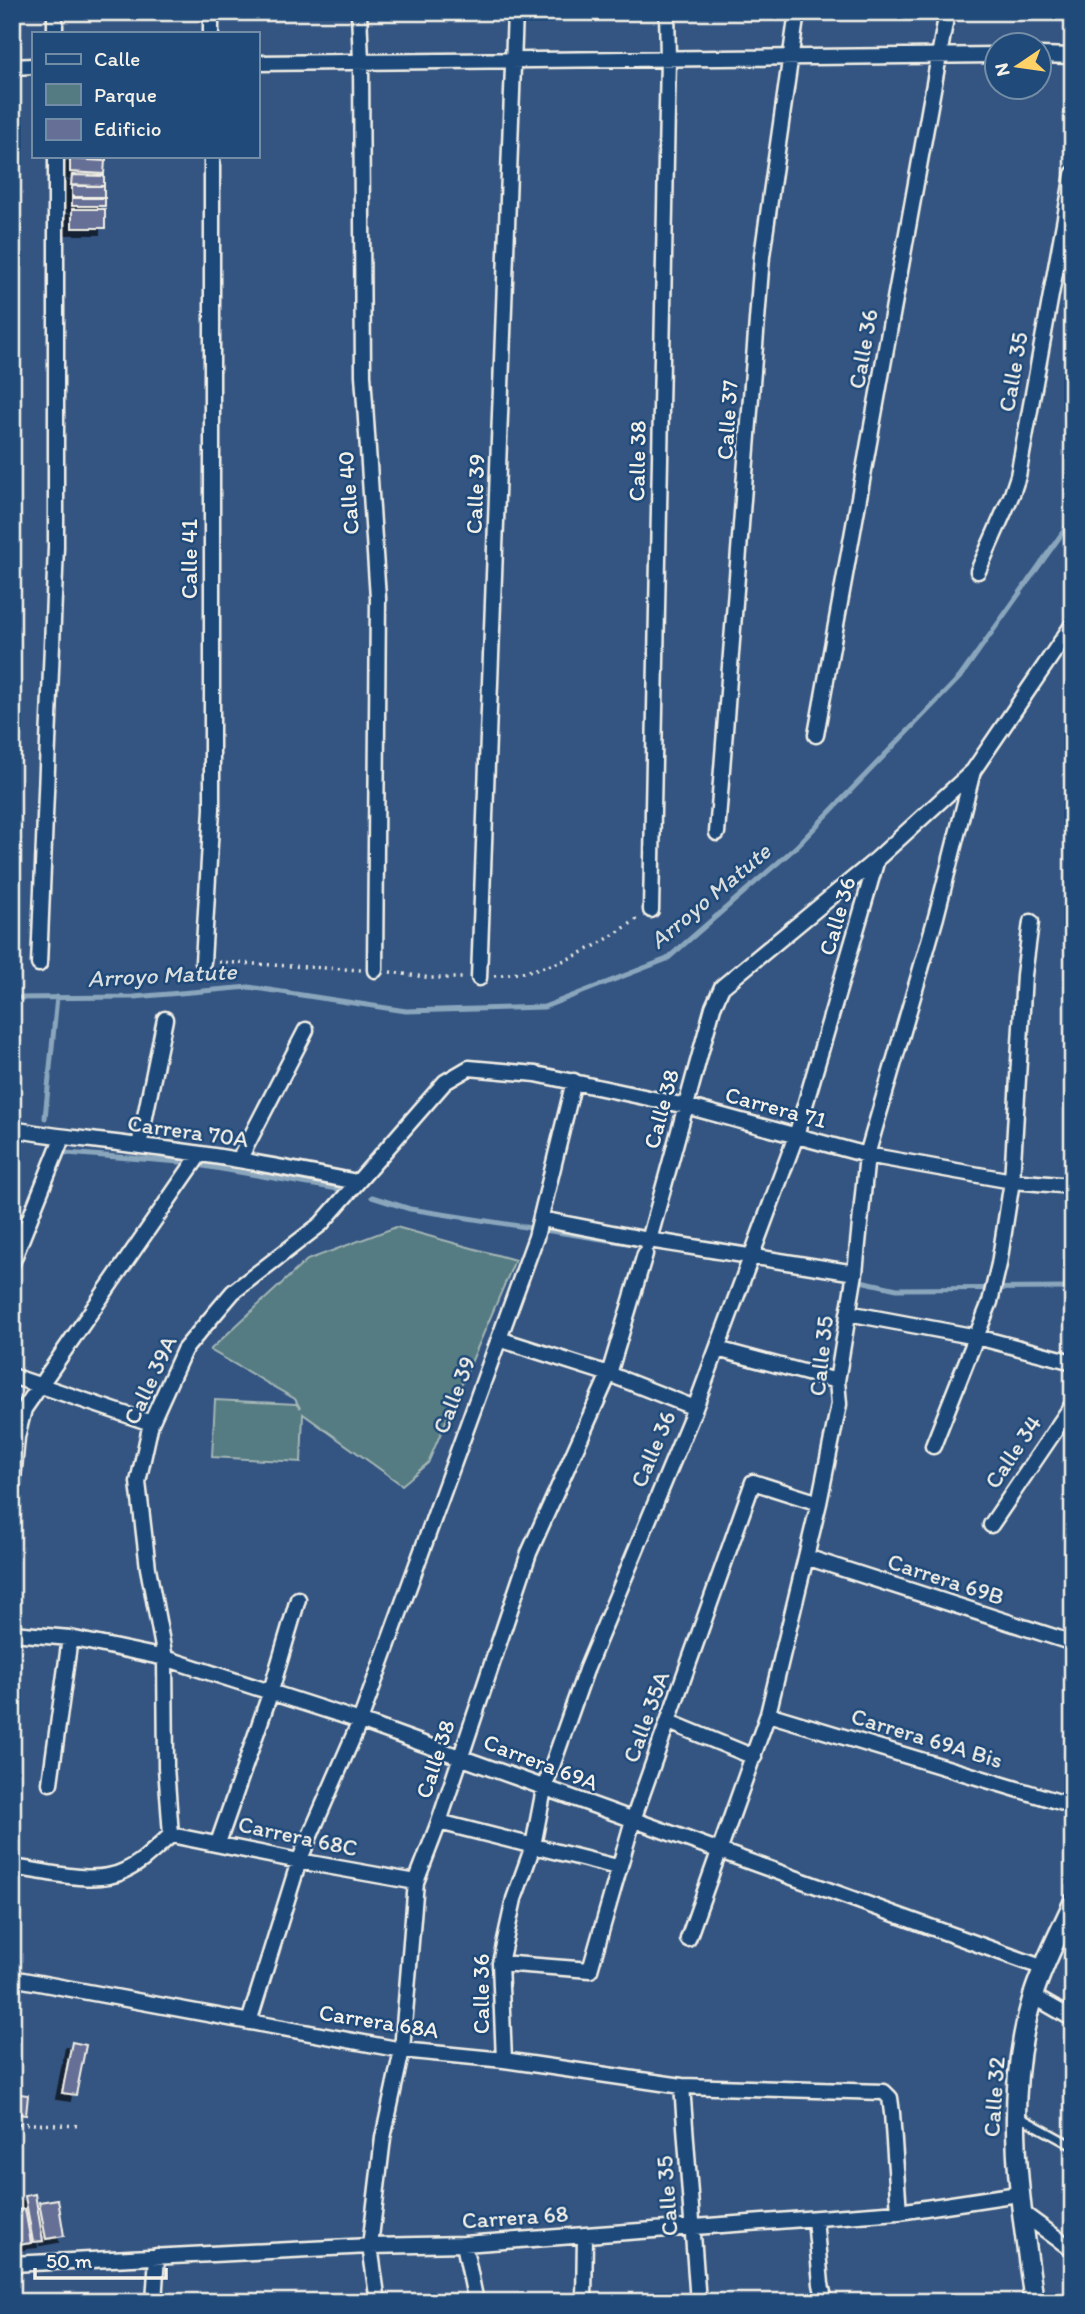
<svg xmlns="http://www.w3.org/2000/svg" width="1085" height="2314" font-family="Itim,sans-serif">
	<defs>
		<filter id="shadow"><feDropShadow dx="-6" dy="6" stdDeviation="0" flood-color="#0009"/></filter>
	</defs>
	<rect width="100%" height="100%" fill="#345582"/>
	<filter id="ink" filterUnits="userSpaceOnUse"><feTurbulence type="fractalNoise" baseFrequency=".0143" numOctaves="2"/><feDisplacementMap in="SourceGraphic" scale="14" xChannelSelector="R" yChannelSelector="G"/><feConvolveMatrix kernelMatrix="1 2 1 2 8 2 1 2 1" color-interpolation-filters="sRGB"/></filter>
	<g filter="url(#ink)">
		<path fill="#547b82" stroke="#a4b6b5" stroke-width="2" d="M396,1227L515,1260L428,1463L402,1485L303,1414L301,1462L212,1457L215,1400L296,1404L300,1408L295,1399L210,1350L307,1260Z"/>
		<g fill="none" stroke-linecap="round" stroke-linejoin="round">
			<path stroke="#8aa6bc" stroke-width="5" d="M12,998L134,997L249,987L406,1011L544,1007L667,959L796,847L960,677L1073,518
				M45,1118L57,997
				M67,1153L180,1162
				M204,1166L344,1190
				M372,1197L410,1209L646,1246
				M856,1280L897,1289L1073,1288"/>
		</g>
		<path fill="#666f96" stroke="#f4f1e8" stroke-width="2" filter="url(#shadow)" d="M70,156H106V161L70,159Z
			M70,159L105,161L104,174L70,172Z
			M72,175L104,176V186L71,185Z
			M72,186H104V197H72Z
			M72,198H105V206H72Z
			M72,209H105V228H72Z
			M72,2042L86,2045L76,2095L62,2093Z
			M12,2093L28,2095L26,2115L12,2113Z
			M35,2194L43,2241L33,2242L25,2196Z
			M58,2199L64,2236L46,2239L39,2202Z
			M25,2209L31,2243L12,2246V2211Z"/>
		<g fill="none" stroke-linecap="round" stroke-linejoin="round">
			<defs>
				<path id="service" d="M1018,2116L1073,2146"/>
				<path id="minor" d="M55,12V33
					M211,12V33
					M359,12L361,61L363,375L378,598L375,970
					M1040,55L1073,56
					M257,63L998,55
					M12,67L33,66
					M978,571L1012,494L1018,476L1073,174
					M816,735L947,12
					M717,833L762,256L797,12
					M651,910L668,58L667,12
					M203,962L212,809V156
					M39,964L56,547V156
					M479,978L515,12
					M12,1129C55,1137 97,1140 140,1146C213,1154 285,1168 357,1182
					M139,1146L165,1019
					M239,1160L306,1030
					M541,1219L649,1240L855,1273
					M648,1244L713,1007L722,987L877,859L973,771L1073,624
					M12,1263L62,1138
					M848,1313L977,1337L1073,1362
					M499,1339L609,1374L695,1408
					M717,1349L837,1381
					M12,1376L151,1423
					M933,1446L990,1302L999,1264L1012,1181L1024,975L1031,922
					M12,1490L17,1437L24,1409L200,1154
					M991,1525L1073,1404
					M806,1557L1073,1643
					M12,1633L70,1638L165,1658L360,1721L1044,1968
					M768,1714L1073,1806
					M669,1722L754,1757
					M50,1783L70,1638
					M439,1822L617,1867
					M171,1835L299,1861L416,1882
					M218,1843L270,1694L298,1599
					M12,1867C44,1871 95,1886 124,1871C142,1863 156,1848 171,1835L166,1767L165,1658L148,1568L138,1482L151,1423L184,1350L233,1292L321,1224L445,1082L469,1068L536,1074L686,1106L867,1155L1012,1181L1073,1186
					M688,1939L768,1714L819,1503L839,1404L837,1381L855,1273L867,1155L936,917L973,771
					M500,1963L590,1970L633,1820L753,1482L819,1503
					M12,1978L402,2050L504,2060L682,2086L884,2092L890,2098L892,2113L899,2212
					M1033,1996L1073,2019
					M249,2022L299,1861L360,1721L536,1237L574,1081
					M504,2060L500,1963L514,1899L533,1846L544,1789L586,1670L695,1408L796,1136L877,859
					M682,2086L698,2302
					M1021,2212L1073,2250
					M815,2219L821,2284L825,2302
					M464,2244L476,2302
					M12,2264L370,2246L464,2244L899,2212L1018,2194
					M154,2302L157,2256
					M378,2302L370,2246L383,2138L402,2050L416,1882L439,1822L529,1553L609,1374L645,1254
					M584,2302L585,2236"/>
				<path id="tertiary" d="M1034,2302C1020,2199 1002,2098 1033,1996C1043,1964 1059,1934 1073,1903"/>
			</defs>
			<use href="#service" stroke="#f4f1e8" stroke-width="12"/>
			<use href="#minor" stroke="#f4f1e8" stroke-width="19"/>
			<use href="#tertiary" stroke="#f4f1e8" stroke-width="23"/>
			<path stroke="#f4f1e8" stroke-width="3.5" stroke-dasharray="2 5" stroke-linecap="butt" d="M219,962L361,970
				M390,972L431,978H466
				M494,976C556,970 590,952 640,917
				M12,2123L81,2126"/>
			<use href="#service" stroke="#1f4a7a" stroke-width="7"/>
			<use href="#minor" stroke="#1f4a7a" stroke-width="14"/>
			<use href="#tertiary" stroke="#1f4a7a" stroke-width="18"/>
		</g>
	</g>
	<g text-anchor="middle" stroke-width="5" stroke-linejoin="round" paint-order="stroke">
		<g font-size="23" fill="#f4f1e8" stroke="#1f4a7a">
			<text transform="translate(863 349) rotate(-80)" y="8">Calle 36</text>
			<text transform="translate(1013 372) rotate(-80)" y="8">Calle 35</text>
			<text transform="translate(727 420) rotate(-86)" y="8">Calle 37</text>
			<text transform="translate(637 461) rotate(-89)" y="8">Calle 38</text>
			<text transform="translate(348 493) rotate(-94)" y="8">Calle 40</text>
			<text transform="translate(475 494) rotate(-88)" y="8">Calle 39</text>
			<text transform="translate(189 559) rotate(-90)" y="8">Calle 41</text>
			<text transform="translate(837 916) rotate(-74)" y="8">Calle 36</text>
			<text transform="translate(776 1107) rotate(15)" y="8">Carrera 71</text>
			<text transform="translate(661 1109) rotate(-75)" y="8">Calle 38</text>
			<text transform="translate(188 1131) rotate(8)" y="8">Carrera 70A</text>
			<text transform="translate(821 1356) rotate(-84)" y="8">Calle 35</text>
			<text transform="translate(150 1380) rotate(-65)" y="8">Calle 39A</text>
			<text transform="translate(454 1395) rotate(-69)" y="8">Calle 39</text>
			<text transform="translate(653 1449) rotate(-67)" y="8">Calle 36</text>
			<text transform="translate(1013 1452) rotate(-56)" y="8">Calle 34</text>
			<text transform="translate(946 1579) rotate(18)" y="8">Carrera 69B</text>
			<text transform="translate(646 1717) rotate(-70)" y="8">Calle 35A</text>
			<text transform="translate(927 1738) rotate(17)" y="8">Carrera 69A Bis</text>
			<text transform="translate(435 1759) rotate(-72)" y="8">Calle 38</text>
			<text transform="translate(541 1762) rotate(21)" y="8">Carrera 69A</text>
			<text transform="translate(298 1836) rotate(12)" y="8">Carrera 68C</text>
			<text transform="translate(481 1994) rotate(-90)" y="8">Calle 36</text>
			<text transform="translate(379 2021) rotate(9)" y="8">Carrera 68A</text>
			<text transform="translate(994 2097) rotate(-86)" y="8">Calle 32</text>
			<text transform="translate(667 2196) rotate(-94)" y="8">Calle 35</text>
			<text transform="translate(515 2217) rotate(-4)" y="8">Carrera 68</text>
		</g>
		<g font-size="24" font-style="italic" fill="#d9dedd" stroke="#1f4a7a">
			<text transform="translate(710 896) rotate(-40)" y="8">Arroyo Matute</text>
			<text transform="translate(162 975) rotate(-3)" y="8">Arroyo Matute</text>
		</g>
	</g>
	<rect width="1085" height="2314" fill="none" stroke="#1f4a7a" stroke-width="42"/>
	<rect x="21" y="21" width="1043" height="2272" fill="none" stroke="#f4f1e8" stroke-width="2.5" filter="url(#ink)"/>
	<rect x="32" y="32" width="228" height="126" fill="#1f4a7a" stroke="#748da6" stroke-width="2"/>
	<rect x="46" y="54" width="35" height="10" fill="#1f4a7a" stroke="#748da6" stroke-width="2"/>
	<text x="94" y="66" font-size="21" fill="#f4f1e8">Calle</text>
	<rect x="46" y="84" width="35" height="21" fill="#547b82" stroke="#748da6" stroke-width="2"/>
	<text x="94" y="102" font-size="21" fill="#f4f1e8">Parque</text>
	<rect x="46" y="119" width="35" height="21" fill="#666f96" stroke="#748da6" stroke-width="2"/>
	<text x="94" y="136" font-size="21" fill="#f4f1e8">Edificio</text>
	<g transform="translate(1018 66) rotate(257)"><circle r="33" fill="#1f4a7a" stroke="#748da6" stroke-width="2"/>
	<path d="M0-5L12 26L0 18L-12 26Z" fill="#ffd166"/>
	<text y="-10" font-size="19" font-weight="bold" text-anchor="middle" fill="#f4f1e8">N</text>
	</g>
	<path d="M35 2268v10h131v-10" fill="none" stroke="#f4f1e8" stroke-width="3.5"/>
	<text x="46" y="2268" font-size="21" fill="#f4f1e8" stroke="#1f4a7a" stroke-width="5" paint-order="stroke">50 m</text>
</svg>
